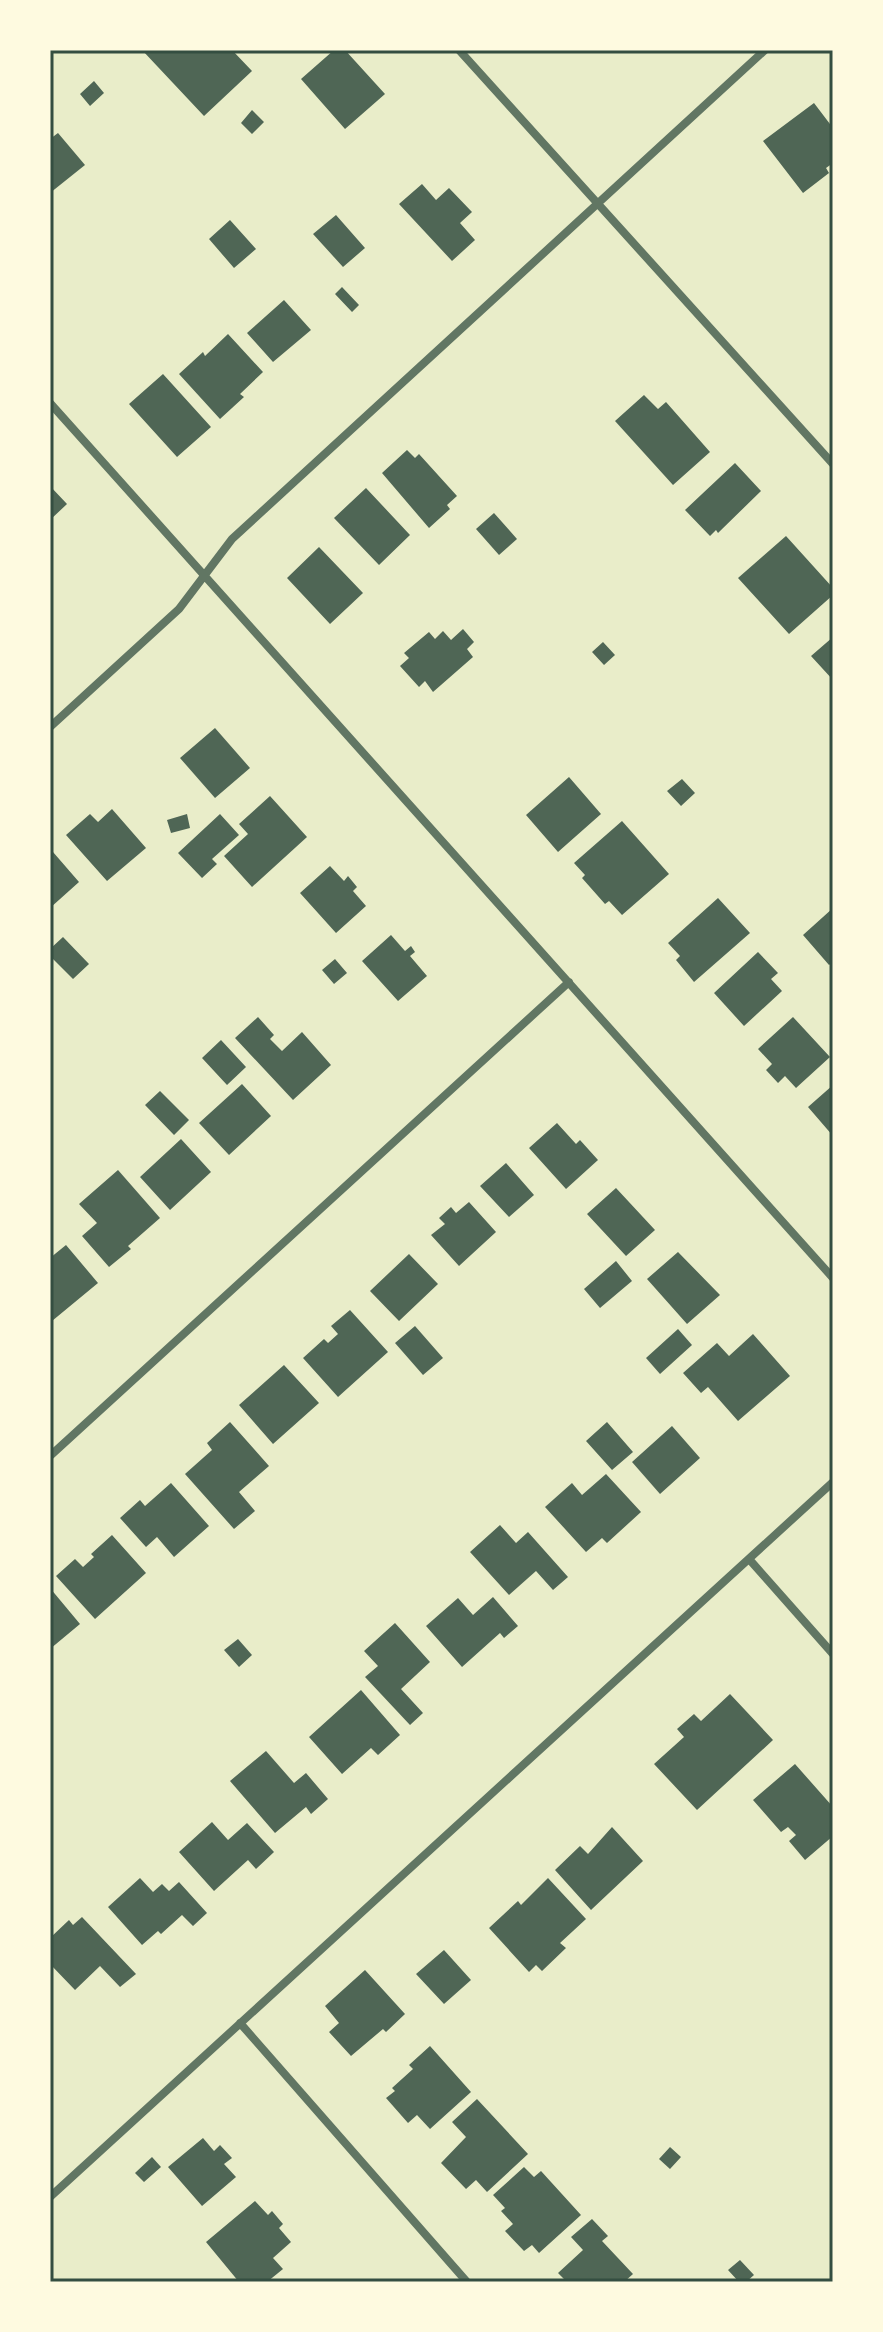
<svg xmlns="http://www.w3.org/2000/svg" width="883" height="2332" font-family="Barlow,sans-serif">
	<rect width="100%" height="100%" fill="#e9edc9"/>
	<path fill="#4f6655" d="M142,50H232L252,71L204,116Z
		M334,50H345L385,94L345,129L301,79Z
		M94,81L104,93L90,106L80,94Z
		M814,103L833,128V163L826,168L829,173L803,193L763,141Z
		M252,110L264,122L252,134L241,123Z
		M58,133L85,165L50,193V139Z
		M422,184L436,200L449,188L472,212L460,223L475,240L452,261L399,204Z
		M336,215L365,248L343,267L313,234Z
		M230,220L256,249L234,268L209,239Z
		M342,287L359,305L352,312L335,294Z
		M284,300L311,330L273,362L247,333Z
		M228,334L263,372L240,394L244,397L220,419L179,374L203,352L205,356Z
		M163,374L211,427L177,457L129,404Z
		M644,395L658,409L666,402L710,452L673,485L615,421Z
		M407,450L415,458L419,454L457,496L447,505L450,509L429,528L382,473Z
		M735,463L761,491L718,533L716,530L710,536L685,510Z
		M50,486L67,504L50,520Z
		M366,488L410,535L379,565L334,518Z
		M494,513L517,539L499,555L476,529Z
		M786,536L833,588V595L789,634L738,578Z
		M319,547L363,593L330,624L287,578Z
		M463,629L474,642L467,649L473,657L433,692L425,681L419,687L400,666L409,658L404,653L429,632L435,639L443,631L451,640Z
		M833,637V680L811,656Z
		M603,642L615,655L604,665L592,652Z
		M215,728L250,768L215,798L180,758Z
		M569,777L601,814L558,852L526,815Z
		M682,779L695,793L681,806L667,791Z
		M270,796L307,837L252,887L224,856L248,834L239,824Z
		M112,809L146,848L107,881L66,835L90,814L98,822Z
		M187,814L190,828L171,833L167,820Z
		M220,814L239,835L212,859L217,864L202,878L178,853Z
		M622,821L669,874L622,915L609,901L605,904L582,878L585,875L574,863Z
		M53,852L79,882L50,908V855Z
		M330,866L344,881L348,876L357,887L353,891L366,906L336,933L300,893Z
		M718,898L750,933L694,982L676,960L680,956L668,943Z
		M833,908V962L829,965L803,935Z
		M391,935L405,951L411,946L415,952L410,956L427,976L398,1001L362,961Z
		M63,937L89,964L73,979L50,956V949Z
		M758,952L778,973L771,979L782,991L744,1026L714,993Z
		M335,959L347,973L334,984L322,970Z
		M258,1017L274,1035L270,1039L282,1051L302,1032L331,1065L293,1100L235,1038Z
		M793,1017L830,1057L796,1088L785,1076L778,1083L766,1070L772,1064L758,1049Z
		M221,1040L246,1067L227,1085L202,1058Z
		M242,1084L271,1116L229,1155L199,1123Z
		M833,1085V1136L808,1107Z
		M160,1091L189,1120L174,1135L145,1105Z
		M557,1123L576,1144L580,1140L598,1160L566,1189L529,1148Z
		M181,1139L211,1172L170,1210L140,1177Z
		M506,1163L534,1195L509,1217L480,1186Z
		M118,1170L160,1218L128,1246L131,1249L109,1267L82,1236L97,1223L79,1204Z
		M616,1188L655,1230L626,1256L587,1214Z
		M469,1202L496,1232L459,1266L431,1235L445,1224L439,1218L451,1207L456,1213Z
		M66,1245L98,1283L52,1321L50,1318V1258Z
		M678,1252L720,1295L687,1324L647,1279Z
		M409,1254L438,1284L399,1321L370,1291Z
		M616,1261L632,1281L600,1308L584,1289Z
		M350,1310L388,1352L338,1397L303,1358L324,1339L328,1343L338,1334L331,1326Z
		M415,1326L443,1358L423,1375L395,1343Z
		M678,1329L692,1345L660,1374L646,1358Z
		M753,1334L790,1376L738,1421L708,1387L701,1393L683,1373L717,1343L729,1356Z
		M284,1365L319,1403L273,1444L239,1405Z
		M230,1422L269,1466L239,1492L255,1511L234,1529L185,1474L212,1450L207,1443Z
		M607,1422L633,1452L612,1470L586,1441Z
		M672,1426L700,1458L660,1494L632,1462Z
		M606,1474L641,1512L607,1543L602,1538L586,1552L545,1507L572,1483L582,1495Z
		M171,1483L209,1526L174,1557L157,1537L146,1547L120,1518L140,1500L145,1506Z
		M500,1525L516,1543L528,1532L568,1577L553,1590L536,1571L509,1595L470,1552Z
		M112,1535L146,1573L95,1619L56,1576L75,1559L83,1567L94,1557L91,1554Z
		M50,1588L80,1624L50,1649Z
		M493,1597L518,1626L504,1638L500,1633L462,1667L426,1626L458,1598L473,1615Z
		M395,1623L430,1662L401,1689L423,1713L410,1725L365,1677L378,1666L364,1651Z
		M238,1639L252,1655L239,1667L224,1650Z
		M361,1690L400,1735L378,1755L371,1748L342,1774L309,1737Z
		M730,1694L773,1740L697,1810L654,1764L684,1737L677,1729L694,1714L701,1721Z
		M266,1751L294,1783L306,1773L328,1799L311,1814L306,1807L275,1833L230,1781Z
		M795,1764L833,1807V1836L805,1860L789,1841L796,1835L788,1827L781,1832L753,1800Z
		M212,1822L228,1840L247,1823L274,1852L256,1869L248,1860L214,1891L179,1852Z
		M612,1827L643,1861L591,1910L555,1870L580,1846L588,1854Z
		M140,1878L153,1892L162,1884L169,1891L179,1882L207,1913L193,1926L182,1915L161,1934L158,1931L142,1945L108,1907Z
		M548,1878L586,1919L560,1943L566,1948L542,1971L536,1965L529,1972L489,1928L518,1901L521,1905Z
		M82,1917L136,1974L120,1987L100,1966L75,1990L50,1964V1938L69,1920L73,1925Z
		M444,1950L471,1980L444,2004L416,1974Z
		M365,1970L405,2014L386,2032L383,2029L351,2056L329,2032L339,2023L325,2006Z
		M430,2046L471,2092L430,2129L417,2115L408,2123L386,2098L395,2091L392,2088L413,2069L409,2065Z
		M477,2099L528,2154L487,2192L476,2180L466,2189L441,2163L466,2137L452,2122Z
		M203,2138L214,2151L220,2145L232,2158L224,2164L236,2177L202,2206L168,2167Z
		M670,2147L681,2157L670,2169L659,2159Z
		M152,2157L161,2167L144,2182L135,2173Z
		M524,2167L534,2177L541,2171L581,2215L539,2253L532,2245L524,2251L505,2231L513,2224L501,2211L505,2208L493,2195Z
		M255,2201L268,2215L272,2211L283,2224L279,2228L291,2242L273,2258L283,2269L267,2282H239L206,2242Z
		M592,2219L608,2236L602,2241L633,2274L624,2282H567L558,2273L583,2250L571,2237Z
		M740,2260L754,2275L746,2282H739L728,2270Z"/>
	<g fill="none" stroke-linecap="round" stroke-linejoin="round">
		<path stroke="#617663" stroke-width="8" d="M459,50L833,464
			M50,403L833,1278
			M50,727L179,609L232,539L765,50
			M50,1456L569,982
			M749,1559L833,1654
			M240,2023L467,2282
			M50,2197L833,1482"/>
	</g>
	<rect width="883" height="2332" fill="none" stroke="#fefae0" stroke-width="104"/>
	<rect x="52" y="52" width="779" height="2228" fill="none" stroke="#344e41" stroke-width="3"/>
</svg>
